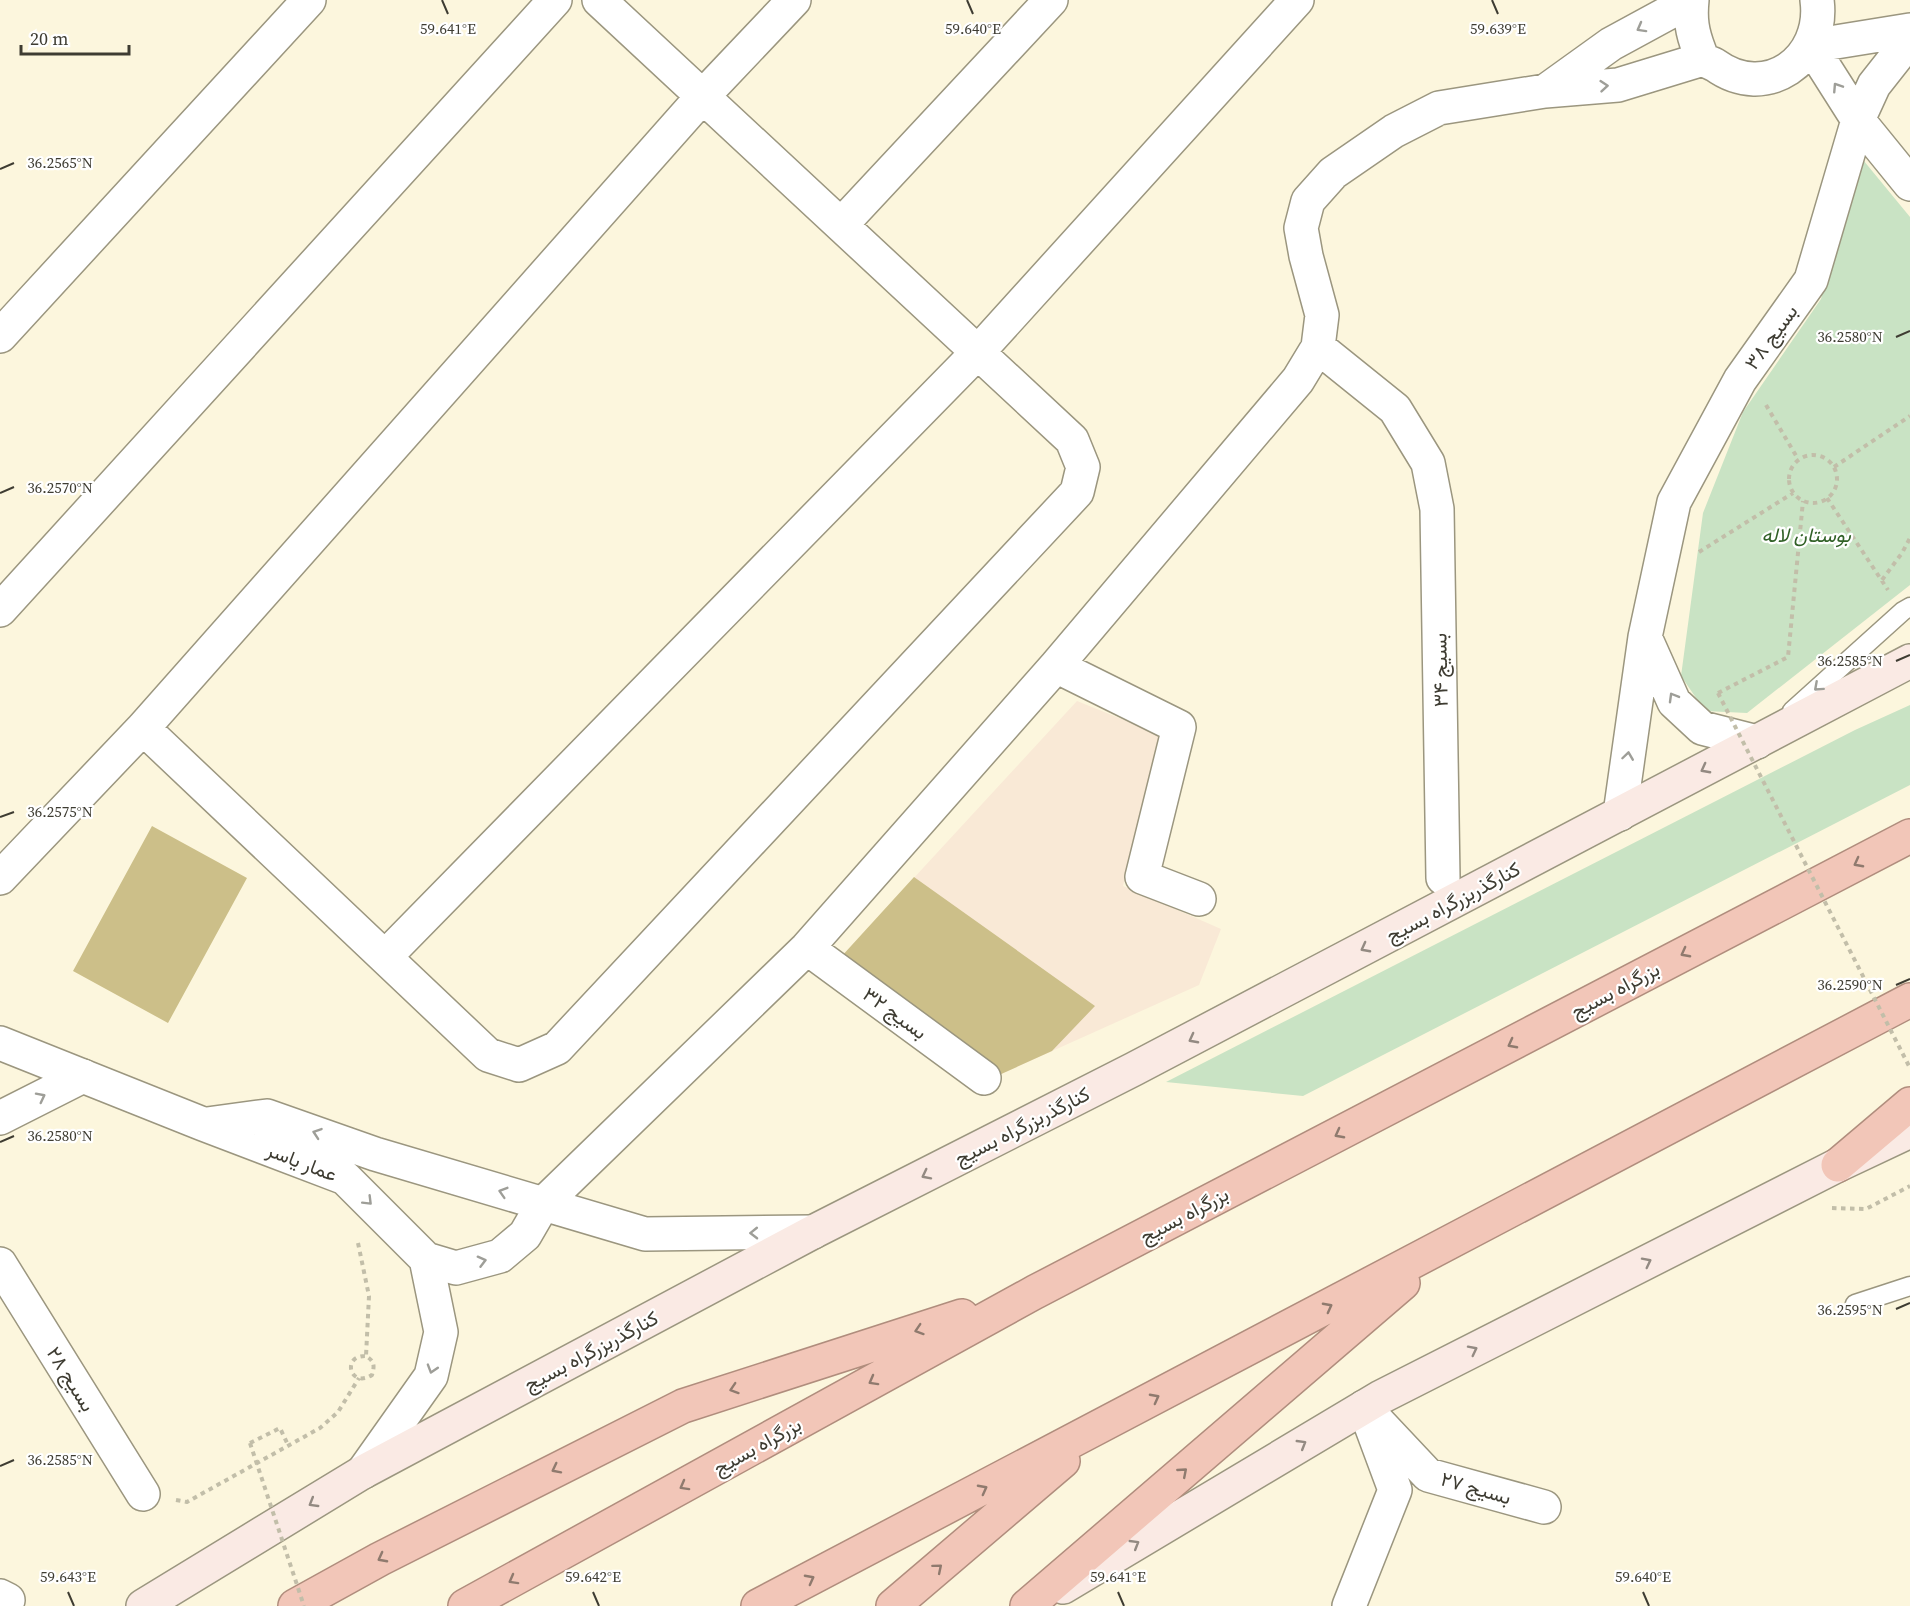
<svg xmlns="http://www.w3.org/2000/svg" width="1910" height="1606" font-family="'Source Serif 4',Vazirmatn,serif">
	<rect width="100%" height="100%" fill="#fcf6dd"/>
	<path fill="#f9e9d6" d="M1077,701L1161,735L1123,886L1221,929L1199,985L999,1075L841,957Z"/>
	<path fill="#c9e3c4" d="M1859,155L1910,217V585L1747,713L1705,711L1681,676L1703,513L1743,412L1821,299Z
		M1910,705V785L1303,1096L1166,1082L1855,730Z"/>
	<path fill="#ccbf89" d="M152,826L247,878L168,1023L73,971Z
		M914,877L1095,1006L1052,1051L999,1075L841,957Z"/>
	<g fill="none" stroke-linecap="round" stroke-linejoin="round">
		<defs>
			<path id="service" d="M1792,711L1903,611L1910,607
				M1855,1304L1910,1286"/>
			<path id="minor" d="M1692,0C1690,19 1692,32 1699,50C1700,53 1701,56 1703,58C1705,61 1711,63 1715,65C1766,102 1825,60 1817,0
				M1910,30L1811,46L1858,120L1910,184
				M1547,90L1611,44L1692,0
				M841,225L1051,0
				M0,336L309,0
				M1318,347L1395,409L1428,463L1437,509L1443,878
				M0,610L555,0
				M1645,637L1674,702L1702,728L1757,742
				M1056,666L1179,727L1142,877L1199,899
				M143,728L488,1055L519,1065L557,1048L1077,492L1083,467L1072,440L599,0
				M1620,814L1645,637L1674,502L1740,380L1811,280L1858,120L1874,85L1900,52L1910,44
				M0,878L143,728L703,96L794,0
				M807,948L984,1078
				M385,957L978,352L1297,0
				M0,1118L83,1076
				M543,1204L807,948L1056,666L1298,380L1318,347L1322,315L1306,256L1301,228L1308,201L1333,173L1394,131L1439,108L1545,91L1618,85L1703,59
				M0,1264L143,1494
				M1364,1407L1428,1475L1544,1507
				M0,1596L8,1600
				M1349,1606L1395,1490L1369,1420"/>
			<path id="tertiary" d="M0,1043L203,1124L345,1178L426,1259L441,1332L431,1376L363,1472
				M207,1124L267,1116L375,1154L645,1234L813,1232
				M426,1259L456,1268L500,1256L525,1235L543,1204"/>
			<path id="secondary" d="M1063,1587L1381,1397L1838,1165L1910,1131
				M143,1606L363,1472L813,1232L1134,1069L1910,661"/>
			<path id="trunk" d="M1838,1165L1910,1104
				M295,1606L380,1559L683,1406L962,1316
				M465,1606L1035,1292L1910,836
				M758,1606L1910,1000
				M893,1606L1063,1461
				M1027,1606L1403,1283"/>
		</defs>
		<use href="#service" stroke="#9b967f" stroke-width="21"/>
		<use href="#minor" stroke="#9b967f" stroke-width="36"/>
		<use href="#tertiary" stroke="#9b967f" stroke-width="36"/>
		<use href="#secondary" stroke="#9b967f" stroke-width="36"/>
		<use href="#trunk" stroke="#b08d7d" stroke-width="36"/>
		<path stroke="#c2bea9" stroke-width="4" stroke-dasharray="4.5 4.5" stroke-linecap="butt" d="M1766,405L1798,459
			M1789 479a24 24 0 1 1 48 0a24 24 0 1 1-48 0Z
			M1834,467L1910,416
			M1827,498L1888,590
			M1699,552L1793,493
			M1882,580L1902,553L1910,538
			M1718,693L1788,657L1803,501
			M1832,1208L1866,1209L1910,1186
			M358,1243L369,1296L366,1356C374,1361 375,1365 372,1375C350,1389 341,1355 366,1356
			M250,1443L280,1428L288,1445
			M176,1500L187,1502L320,1428L338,1412L359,1378"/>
		<use href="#service" stroke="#fff" stroke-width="18"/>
		<use href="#minor" stroke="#fff" stroke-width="33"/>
		<use href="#tertiary" stroke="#fff" stroke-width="33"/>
		<use href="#secondary" stroke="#faeae4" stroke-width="33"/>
		<use href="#trunk" stroke="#f2c6b8" stroke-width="33"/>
		<path stroke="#c2bea9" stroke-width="4" stroke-dasharray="4.5 4.5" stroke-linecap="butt" d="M1718,693L1910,1068
			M250,1443L304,1606"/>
	</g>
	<defs><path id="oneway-chevron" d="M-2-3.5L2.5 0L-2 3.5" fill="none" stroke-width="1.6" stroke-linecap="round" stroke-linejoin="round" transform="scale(1.5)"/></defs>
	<g stroke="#9e9e98">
		<use href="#oneway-chevron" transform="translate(1641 28) rotate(151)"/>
		<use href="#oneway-chevron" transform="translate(1604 86) rotate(-5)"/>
		<use href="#oneway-chevron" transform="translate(1837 87) rotate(-123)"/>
		<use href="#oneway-chevron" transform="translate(1818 687) rotate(138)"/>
		<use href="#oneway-chevron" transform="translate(1673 697) rotate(-120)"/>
		<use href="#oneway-chevron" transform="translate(1628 756) rotate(-82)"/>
		<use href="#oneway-chevron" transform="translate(41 1097) rotate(-27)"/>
		<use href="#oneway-chevron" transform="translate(317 1133) rotate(-161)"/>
		<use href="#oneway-chevron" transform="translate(503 1192) rotate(-163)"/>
		<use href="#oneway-chevron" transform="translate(368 1201) rotate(45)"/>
		<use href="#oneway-chevron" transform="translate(754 1233) rotate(179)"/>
		<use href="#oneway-chevron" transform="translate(482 1261) rotate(-15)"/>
		<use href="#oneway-chevron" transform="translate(432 1369) rotate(107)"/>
	</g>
	<g stroke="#938a82">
		<use href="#oneway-chevron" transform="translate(1705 769) rotate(152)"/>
		<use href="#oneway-chevron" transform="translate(1365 948) rotate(152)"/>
		<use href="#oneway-chevron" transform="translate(1193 1039) rotate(152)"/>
		<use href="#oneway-chevron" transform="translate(926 1175) rotate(153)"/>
		<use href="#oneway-chevron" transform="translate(1647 1262) rotate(-27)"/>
		<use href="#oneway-chevron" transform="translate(1473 1350) rotate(-27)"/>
		<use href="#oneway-chevron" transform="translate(1302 1444) rotate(-31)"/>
		<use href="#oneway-chevron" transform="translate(313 1503) rotate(149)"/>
		<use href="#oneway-chevron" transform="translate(1135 1544) rotate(-31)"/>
	</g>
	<g stroke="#8f7a6e">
		<use href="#oneway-chevron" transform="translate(1858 863) rotate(152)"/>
		<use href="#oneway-chevron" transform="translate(1685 953) rotate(152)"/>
		<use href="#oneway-chevron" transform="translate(1512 1044) rotate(152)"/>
		<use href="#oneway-chevron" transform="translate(1339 1134) rotate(152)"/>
		<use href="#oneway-chevron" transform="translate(1328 1307) rotate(-28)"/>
		<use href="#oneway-chevron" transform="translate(919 1330) rotate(162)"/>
		<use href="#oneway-chevron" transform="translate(873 1381) rotate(151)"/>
		<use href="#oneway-chevron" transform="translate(734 1389) rotate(162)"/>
		<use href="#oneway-chevron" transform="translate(1155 1398) rotate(-28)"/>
		<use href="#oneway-chevron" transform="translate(556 1469) rotate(153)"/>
		<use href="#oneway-chevron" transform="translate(1183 1472) rotate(-41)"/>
		<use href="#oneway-chevron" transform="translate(684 1486) rotate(151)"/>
		<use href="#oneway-chevron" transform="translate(983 1489) rotate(-28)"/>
		<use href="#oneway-chevron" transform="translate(382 1558) rotate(152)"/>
		<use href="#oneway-chevron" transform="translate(938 1568) rotate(-40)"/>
		<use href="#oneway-chevron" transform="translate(810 1579) rotate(-28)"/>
		<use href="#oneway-chevron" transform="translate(513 1580) rotate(151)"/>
	</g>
	<path fill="none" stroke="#3e3c32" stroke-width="2" d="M442,0L448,14M967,0L973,14M1492,0L1498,14M0,169L14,163M1896,337L1910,331M0,493L14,487M1896,661L1910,655M0,817L14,812M1896,985L1910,979M0,1142L14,1136M1896,1309L1910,1303M0,1466L14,1460M68,1592L74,1606M593,1592L599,1606M1118,1592L1124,1606M1643,1592L1649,1606"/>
	<g text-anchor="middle" stroke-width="4.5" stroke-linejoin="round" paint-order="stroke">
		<g font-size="20" fill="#3e3c32" stroke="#fff">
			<text transform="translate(1771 337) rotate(-54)" y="7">بسیج ۳۸</text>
			<text transform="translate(1440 670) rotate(-91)" y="7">بسیج ۳۴</text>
			<text transform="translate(1453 902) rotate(-28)" y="7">کنارگذربزرگراه بسیج</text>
			<text transform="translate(1615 990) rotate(-28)" y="7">بزرگراه بسیج</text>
			<text transform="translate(895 1013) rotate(36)" y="7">بسیج ۳۲</text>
			<text transform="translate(1022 1126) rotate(-27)" y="7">کنارگذربزرگراه بسیج</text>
			<text transform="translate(302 1162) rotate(21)" y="7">عمار یاسر</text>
			<text transform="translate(1184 1215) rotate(-28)" y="7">بزرگراه بسیج</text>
			<text transform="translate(591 1351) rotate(-28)" y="7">کنارگذربزرگراه بسیج</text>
			<text transform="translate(71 1379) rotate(58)" y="7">بسیج ۲۸</text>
			<text transform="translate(757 1446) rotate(-29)" y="7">بزرگراه بسیج</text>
			<text transform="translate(1476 1488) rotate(16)" y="7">بسیج ۲۷</text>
		</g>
		<g font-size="20" font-style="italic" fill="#316127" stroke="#fff">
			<text x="1806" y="542">بوستان لاله</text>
		</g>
	</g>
	<g font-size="15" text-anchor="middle" fill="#3e3c32" stroke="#fff" stroke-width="4.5" stroke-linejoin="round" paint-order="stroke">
		<text x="448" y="34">59.641°E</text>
		<text x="973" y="34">59.640°E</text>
		<text x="1498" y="34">59.639°E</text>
		<text x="60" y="168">36.2565°N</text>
		<text x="1850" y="342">36.2580°N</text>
		<text x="60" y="493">36.2570°N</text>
		<text x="1850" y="666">36.2585°N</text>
		<text x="60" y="817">36.2575°N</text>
		<text x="1850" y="990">36.2590°N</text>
		<text x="60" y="1141">36.2580°N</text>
		<text x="1850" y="1315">36.2595°N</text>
		<text x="60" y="1465">36.2585°N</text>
		<text x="68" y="1582">59.643°E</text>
		<text x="593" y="1582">59.642°E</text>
		<text x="1118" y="1582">59.641°E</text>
		<text x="1643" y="1582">59.640°E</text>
	</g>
	<path d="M21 45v9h108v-9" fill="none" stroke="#3e3c32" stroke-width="3"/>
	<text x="30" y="45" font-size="18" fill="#3e3c32" stroke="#ffffff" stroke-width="4.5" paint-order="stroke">20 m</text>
</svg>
